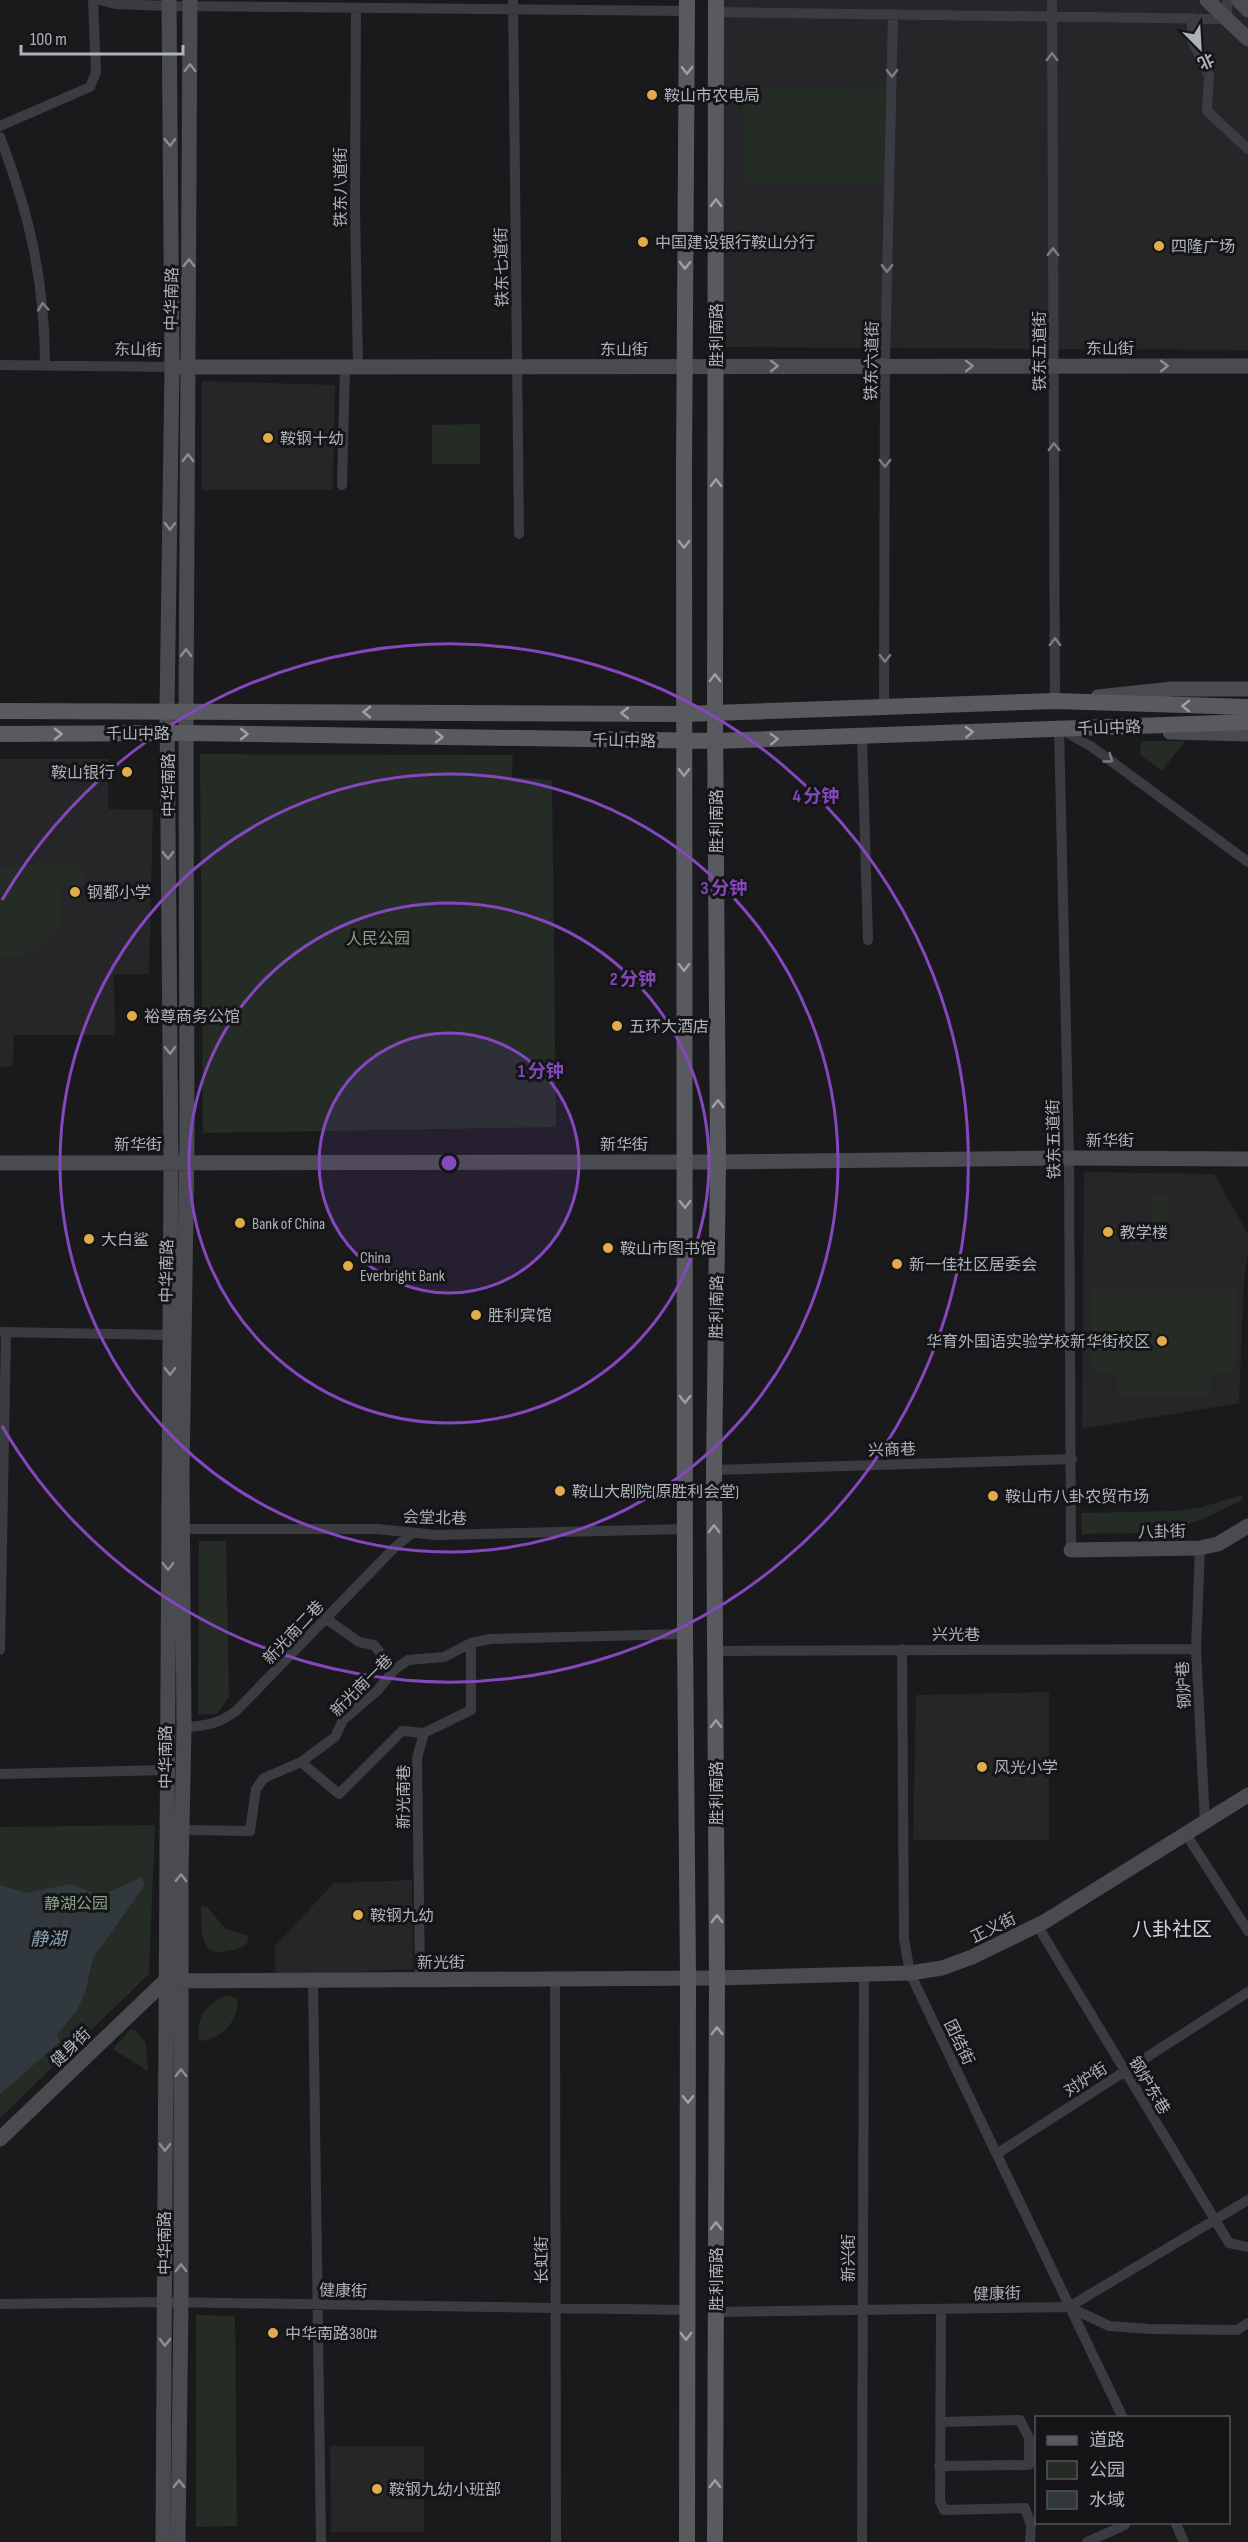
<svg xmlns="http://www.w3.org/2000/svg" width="1248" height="2542" font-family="'Sofia Sans Condensed','Noto Sans SC',sans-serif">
	<rect width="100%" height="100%" fill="#1a1a1c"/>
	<path fill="#262629" d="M722,0H1248V350L722,347Z
		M202,381L335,385L333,490H202Z
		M0,759H109L108,809L153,810L149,974H114L115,1035H14L13,1066L0,1067Z
		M1084,1172L1214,1174L1248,1234V1254L1244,1279L1239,1403L1082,1429Z
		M1049,1692V1840H913L916,1695Z
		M412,1880L413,1969L276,1976L274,1947L334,1883Z
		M330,2446H424V2532H331Z"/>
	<path fill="#242c25" d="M885,86L884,184L744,183L742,88Z
		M480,424V464H432V425Z
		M1141,741H1185L1162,771L1140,755Z
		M200,754L513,755L512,777L552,780L556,1127L203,1133Z
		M78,864L86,871L85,885H62L60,928L43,948L25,955L0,956V866Z
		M1151,1194H1168L1169,1234L1151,1235Z
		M1092,1289H1236L1235,1372L1211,1373L1210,1396L1118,1398L1117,1373H1091Z
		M1242,1495L1243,1500C1222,1510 1201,1521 1179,1527C1148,1535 1113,1533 1082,1534L1081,1513L1176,1511L1202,1507Z
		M199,1541H226L229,1697L217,1714H198Z
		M155,1825L149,1974L0,2118V1827Z
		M201,1906L207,1907L226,1929L247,1935L249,1939L245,1946C202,1962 201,1944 201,1906Z
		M226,1995L237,1998C240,2021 221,2040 199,2041C195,2019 207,2003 226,1995Z
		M130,2030H135L146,2043L148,2071L113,2049Z
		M196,2315L235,2316L237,2526L196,2527Z"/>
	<path fill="#31393f" d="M141,1877L145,1885L93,1958L85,1993L77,2010L57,2035L60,2042L0,2094V1885L26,1893L71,1884L101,1896Z"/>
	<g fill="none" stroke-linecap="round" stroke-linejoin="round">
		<path stroke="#3b3c41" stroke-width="10" d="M100,0L115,4L169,6L687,11
			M513,0L519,534
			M1052,0L1055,701
			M356,8L355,210L358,367
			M716,12L1227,19V0
			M1192,18V40L1209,76L1207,111L1248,149
			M0,126L90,87L96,72L93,0
			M0,137C30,215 45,283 45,366
			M0,365L172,367
			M342,485L345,367
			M884,708L885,366L893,14
			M1059,728L1069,1158L1071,1550
			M1062,730L1092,747L1248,862
			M862,736L868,940
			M0,1332L170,1335
			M714,1470L1072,1459
			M184,1529H377L437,1535L685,1529
			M1200,1548L1196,1649L1205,1821
			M325,1618L359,1642L374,1645L394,1670
			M902,1649L904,1939L910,1973L1123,2418
			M0,1650L6,1333
			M715,1651L1196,1649
			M184,1727C205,1726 220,1724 237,1710L394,1548L412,1533
			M301,1762L339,1794L402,1731L424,1733
			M0,1774L167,1770
			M183,1830L250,1831L256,1789L264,1778L301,1762L335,1737L343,1720L377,1691L394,1670L408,1660L444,1657L471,1643L490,1639L685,1634
			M1186,1834L1248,1931
			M1037,1925L1229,2243L1248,2247
			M555,1979L556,2542
			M420,1980L417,1758L424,1733L471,1710V1643
			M313,1981L321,2542
			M998,2153L1248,1992
			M0,2304L165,2302L686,2310
			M1069,2307L1109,2326L1150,2329L1237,2330L1248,2323
			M941,2309L940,2501L944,2510L1025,2508L1031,2525L1030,2542
			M716,2312L1069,2307L1248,2200
			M939,2466L1029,2465V2438L1020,2420L940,2422
			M1175,2522L1184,2542
			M862,2542L864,1974
			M1087,2542L1125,2525"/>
		<path stroke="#494b50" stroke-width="15" d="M1207,0L1248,39
			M1238,0L1248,10
			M178,367L1248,366
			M1098,697L1172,689H1248
			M1170,732L1248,734
			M0,1163L718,1162L1069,1158L1248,1159
			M1071,1550L1200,1548L1218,1544L1248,1526
			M0,2139L165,1981L717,1978L910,1973L942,1968L972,1957L1044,1922L1248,1795
			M163,2542L171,1162L167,711L172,367L169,0
			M178,2542L181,2303V1875L184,1727L182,1476L187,1142L186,712L190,0"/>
		<path stroke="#585a5f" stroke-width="16" d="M687,0L684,469L685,1634L688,1978L687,2542
			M0,711L684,714L1055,701L1248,707
			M0,734L186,733L715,741L1248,722
			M715,2542L717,1978L714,1470L718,1162L715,712L716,0"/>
	</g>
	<defs><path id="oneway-chevron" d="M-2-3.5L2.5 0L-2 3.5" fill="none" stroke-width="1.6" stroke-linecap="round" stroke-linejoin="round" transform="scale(1.5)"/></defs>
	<g stroke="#7a7d84">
		<use href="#oneway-chevron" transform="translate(1052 57) rotate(-90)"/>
		<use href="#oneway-chevron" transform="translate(892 73) rotate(91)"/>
		<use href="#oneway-chevron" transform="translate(1053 252) rotate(-90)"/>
		<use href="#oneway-chevron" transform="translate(887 268) rotate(91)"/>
		<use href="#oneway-chevron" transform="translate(43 307) rotate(-95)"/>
		<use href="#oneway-chevron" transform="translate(1054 447) rotate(-90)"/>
		<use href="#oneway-chevron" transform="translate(885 463) rotate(90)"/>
		<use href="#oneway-chevron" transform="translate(1055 642) rotate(-90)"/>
		<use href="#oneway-chevron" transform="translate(885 658) rotate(90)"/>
		<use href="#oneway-chevron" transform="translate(1109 759) rotate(36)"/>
	</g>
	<g stroke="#8b8e95">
		<use href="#oneway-chevron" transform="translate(190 68) rotate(-90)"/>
		<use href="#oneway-chevron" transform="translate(170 142) rotate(89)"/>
		<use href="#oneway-chevron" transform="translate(189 263) rotate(-89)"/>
		<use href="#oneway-chevron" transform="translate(774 366)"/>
		<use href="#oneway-chevron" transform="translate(969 366)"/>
		<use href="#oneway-chevron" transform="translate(1164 366)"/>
		<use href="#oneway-chevron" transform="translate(188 458) rotate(-90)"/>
		<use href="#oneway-chevron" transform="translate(170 526) rotate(91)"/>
		<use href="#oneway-chevron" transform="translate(186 653) rotate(-90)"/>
		<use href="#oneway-chevron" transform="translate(168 855) rotate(89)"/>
		<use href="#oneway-chevron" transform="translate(170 1050) rotate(89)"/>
		<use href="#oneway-chevron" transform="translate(170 1371) rotate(90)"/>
		<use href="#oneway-chevron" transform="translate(168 1566) rotate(90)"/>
		<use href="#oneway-chevron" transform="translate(181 1878) rotate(-89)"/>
		<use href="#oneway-chevron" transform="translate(181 2073) rotate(-90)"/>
		<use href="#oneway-chevron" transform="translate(165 2147) rotate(90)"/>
		<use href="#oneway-chevron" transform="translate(181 2268) rotate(-90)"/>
		<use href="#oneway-chevron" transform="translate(165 2342) rotate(91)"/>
		<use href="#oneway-chevron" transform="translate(179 2484) rotate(-89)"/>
	</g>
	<g stroke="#9da0a8">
		<use href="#oneway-chevron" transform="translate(687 70) rotate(90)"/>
		<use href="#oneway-chevron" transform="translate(716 203) rotate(-90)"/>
		<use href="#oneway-chevron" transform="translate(685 265) rotate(91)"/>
		<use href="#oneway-chevron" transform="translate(716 483) rotate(-90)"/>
		<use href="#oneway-chevron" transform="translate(684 544) rotate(90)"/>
		<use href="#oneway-chevron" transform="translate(715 678) rotate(-90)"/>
		<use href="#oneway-chevron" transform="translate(1186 706) rotate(-179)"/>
		<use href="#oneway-chevron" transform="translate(367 712) rotate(-180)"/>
		<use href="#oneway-chevron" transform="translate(625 713) rotate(-180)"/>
		<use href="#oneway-chevron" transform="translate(969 732) rotate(-3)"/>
		<use href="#oneway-chevron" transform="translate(58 734)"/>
		<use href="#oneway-chevron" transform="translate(244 734) rotate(1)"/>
		<use href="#oneway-chevron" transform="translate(439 737) rotate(1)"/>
		<use href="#oneway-chevron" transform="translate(774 739) rotate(-2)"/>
		<use href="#oneway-chevron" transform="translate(684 772) rotate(90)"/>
		<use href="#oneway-chevron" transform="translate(684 967) rotate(90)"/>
		<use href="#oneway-chevron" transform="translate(718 1104) rotate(-90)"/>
		<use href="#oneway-chevron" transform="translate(685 1204) rotate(90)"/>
		<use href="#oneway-chevron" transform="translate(685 1399) rotate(90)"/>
		<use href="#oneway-chevron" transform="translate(714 1529) rotate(-90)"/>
		<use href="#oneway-chevron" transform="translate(716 1724) rotate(-90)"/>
		<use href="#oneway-chevron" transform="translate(717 1919) rotate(-90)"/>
		<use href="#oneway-chevron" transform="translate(717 2031) rotate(-90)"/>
		<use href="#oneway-chevron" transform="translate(688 2099) rotate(90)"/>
		<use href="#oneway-chevron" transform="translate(716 2226) rotate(-90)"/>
		<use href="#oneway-chevron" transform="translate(686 2336) rotate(90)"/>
		<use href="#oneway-chevron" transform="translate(715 2484) rotate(-90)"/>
	</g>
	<circle cx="449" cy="1163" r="130" fill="#8547be" fill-opacity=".12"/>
	<g fill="none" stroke="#8547be" stroke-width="3">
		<circle cx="449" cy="1163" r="130"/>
		<circle cx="449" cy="1163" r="260"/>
		<circle cx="449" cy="1163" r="389"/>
		<path d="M2 900A519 519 0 1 1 2 1426"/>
	</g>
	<g fill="#e3ab4b" stroke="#151517" stroke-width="2">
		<circle cx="652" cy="95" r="6"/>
		<circle cx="643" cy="242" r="6"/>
		<circle cx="1159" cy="246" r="6"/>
		<circle cx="268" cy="438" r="6"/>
		<circle cx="127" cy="772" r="6"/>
		<circle cx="75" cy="892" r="6"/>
		<circle cx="132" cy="1016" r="6"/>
		<circle cx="617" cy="1026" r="6"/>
		<circle cx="240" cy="1223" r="6"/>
		<circle cx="1108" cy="1232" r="6"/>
		<circle cx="89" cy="1239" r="6"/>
		<circle cx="608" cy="1248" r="6"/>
		<circle cx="897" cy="1264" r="6"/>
		<circle cx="348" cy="1266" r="6"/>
		<circle cx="476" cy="1315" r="6"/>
		<circle cx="1162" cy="1341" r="6"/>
		<circle cx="560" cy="1491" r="6"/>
		<circle cx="993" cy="1496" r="6"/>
		<circle cx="982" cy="1767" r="6"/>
		<circle cx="358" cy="1915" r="6"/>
		<circle cx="273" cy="2333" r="6"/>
		<circle cx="377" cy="2489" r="6"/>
	</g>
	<g text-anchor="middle" stroke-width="6" stroke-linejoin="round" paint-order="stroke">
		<g font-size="16" fill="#aeb2ba" stroke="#151517" text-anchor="start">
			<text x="664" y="101">鞍山市农电局</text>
			<text x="655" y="248">中国建设银行鞍山分行</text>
			<text x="1171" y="252">四隆广场</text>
			<text x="280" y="444">鞍钢十幼</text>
			<text x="115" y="778" text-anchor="end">鞍山银行</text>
			<text x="87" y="898">钢都小学</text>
			<text x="144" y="1022">裕尊商务公馆</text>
			<text x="629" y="1032">五环大酒店</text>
			<text x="252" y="1229">Bank of China</text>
			<text x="1120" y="1238">教学楼</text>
			<text x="101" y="1245">大白鲨</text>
			<text x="620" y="1254">鞍山市图书馆</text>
			<text x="360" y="1263">China<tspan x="360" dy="18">Everbright Bank</tspan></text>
			<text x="909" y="1270">新一佳社区居委会</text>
			<text x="488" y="1321">胜利宾馆</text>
			<text x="1150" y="1347" text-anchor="end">华育外国语实验学校新华街校区</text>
			<text x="572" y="1497">鞍山大剧院(原胜利会堂)</text>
			<text x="1005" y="1502">鞍山市八卦农贸市场</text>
			<text x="994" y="1773">风光小学</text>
			<text x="370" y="1921">鞍钢九幼</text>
			<text x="285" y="2339">中华南路380#</text>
			<text x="389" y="2495">鞍钢九幼小班部</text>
		</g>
		<g font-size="16" fill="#aeb2ba" stroke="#151517">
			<text transform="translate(340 187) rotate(-90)" y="6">铁东八道街</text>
			<text transform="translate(501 267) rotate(-91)" y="6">铁东七道街</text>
			<text transform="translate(171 299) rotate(-89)" y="6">中华南路</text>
			<text transform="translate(716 335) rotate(-90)" y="6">胜利南路</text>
			<text x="1110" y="354">东山街</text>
			<text transform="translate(138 349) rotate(1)" y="6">东山街</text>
			<text x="624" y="355">东山街</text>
			<text transform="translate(1039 351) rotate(-90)" y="6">铁东五道街</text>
			<text transform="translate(871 361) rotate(-89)" y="6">铁东六道街</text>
			<text transform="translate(1109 727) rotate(-2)" y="6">千山中路</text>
			<text x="138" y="739">千山中路</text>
			<text transform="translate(624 740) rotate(1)" y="6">千山中路</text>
			<text transform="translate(168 785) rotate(-90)" y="6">中华南路</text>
			<text transform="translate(716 821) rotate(-90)" y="6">胜利南路</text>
			<text transform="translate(1053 1139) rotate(-91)" y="6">铁东五道街</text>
			<text x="1110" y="1146">新华街</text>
			<text x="138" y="1150">新华街</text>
			<text x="624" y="1150">新华街</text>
			<text transform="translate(166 1271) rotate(-89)" y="6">中华南路</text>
			<text transform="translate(716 1307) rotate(-89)" y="6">胜利南路</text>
			<text transform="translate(892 1449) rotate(-2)" y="6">兴商巷</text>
			<text transform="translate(435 1517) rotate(2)" y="6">会堂北巷</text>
			<text transform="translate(1162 1531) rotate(-1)" y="6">八卦街</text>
			<text transform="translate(293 1632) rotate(-47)" y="6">新光南二巷</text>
			<text x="956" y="1640">兴光巷</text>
			<text transform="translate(361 1685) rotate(-45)" y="6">新光南一巷</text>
			<text transform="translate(1183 1685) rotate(-93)" y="6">钢炉巷</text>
			<text transform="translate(165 1757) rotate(-90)" y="6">中华南路</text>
			<text transform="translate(716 1793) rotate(-90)" y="6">胜利南路</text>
			<text transform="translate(403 1797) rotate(-90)" y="6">新光南巷</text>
			<text transform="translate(993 1927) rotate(-26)" y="6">正义街</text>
			<text x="441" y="1968">新光街</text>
			<text transform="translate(960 2042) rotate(64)" y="6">团结街</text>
			<text transform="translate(70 2047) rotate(-44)" y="6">健身街</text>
			<text transform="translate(1085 2079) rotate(-33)" y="6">对炉街</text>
			<text transform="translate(1150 2085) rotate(59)" y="6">钢炉东巷</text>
			<text transform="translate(164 2243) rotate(-90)" y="6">中华南路</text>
			<text transform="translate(848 2258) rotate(-90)" y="6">新兴街</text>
			<text transform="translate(541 2260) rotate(-90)" y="6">长虹街</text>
			<text transform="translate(716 2279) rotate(-90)" y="6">胜利南路</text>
			<text transform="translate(343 2290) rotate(1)" y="6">健康街</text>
			<text transform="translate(997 2293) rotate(-1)" y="6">健康街</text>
		</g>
		<g font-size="16" fill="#87a387" stroke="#151517">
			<text x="378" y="944">人民公园</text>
			<text x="76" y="1909">静湖公园</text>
		</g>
		<g font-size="18" font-style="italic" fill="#88a0b2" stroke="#151517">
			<text x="48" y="1945">静湖</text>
		</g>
		<g font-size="20" fill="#ced1d7" stroke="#151517">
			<text x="1172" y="1936">八卦社区</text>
		</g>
	</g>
	<circle cx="449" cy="1163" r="9" fill="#8547be" stroke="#151517" stroke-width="3"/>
	<g font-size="18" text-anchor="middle" font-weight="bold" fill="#8547be" stroke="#151517" stroke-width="6" stroke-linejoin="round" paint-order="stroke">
		<text x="816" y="802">4 分钟</text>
		<text x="724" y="894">3 分钟</text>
		<text x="633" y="985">2 分钟</text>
		<text x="541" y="1077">1 分钟</text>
	</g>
	<rect x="1035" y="2416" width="195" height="108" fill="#151517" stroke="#525458" stroke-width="1.5"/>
	<rect x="1047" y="2436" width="30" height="9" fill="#585a5f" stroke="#525458" stroke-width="1.5"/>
	<text x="1089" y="2446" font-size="18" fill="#aeb2ba">道路</text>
	<rect x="1047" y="2461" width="30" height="18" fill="#242c25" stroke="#525458" stroke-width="1.5"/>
	<text x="1089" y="2476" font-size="18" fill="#aeb2ba">公园</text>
	<rect x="1047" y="2491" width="30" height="18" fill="#31393f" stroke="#525458" stroke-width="1.5"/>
	<text x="1089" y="2506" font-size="18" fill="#aeb2ba">水域</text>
	<g transform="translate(1200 48) rotate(156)" stroke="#151517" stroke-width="4.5" paint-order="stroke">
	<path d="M0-4.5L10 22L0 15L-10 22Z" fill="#aeb2ba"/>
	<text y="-9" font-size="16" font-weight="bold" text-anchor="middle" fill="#aeb2ba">北</text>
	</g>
	<path d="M21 45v9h162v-9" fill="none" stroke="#aeb2ba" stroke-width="3"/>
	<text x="30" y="45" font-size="18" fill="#aeb2ba" stroke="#151517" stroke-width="4.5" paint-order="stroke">100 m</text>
</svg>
